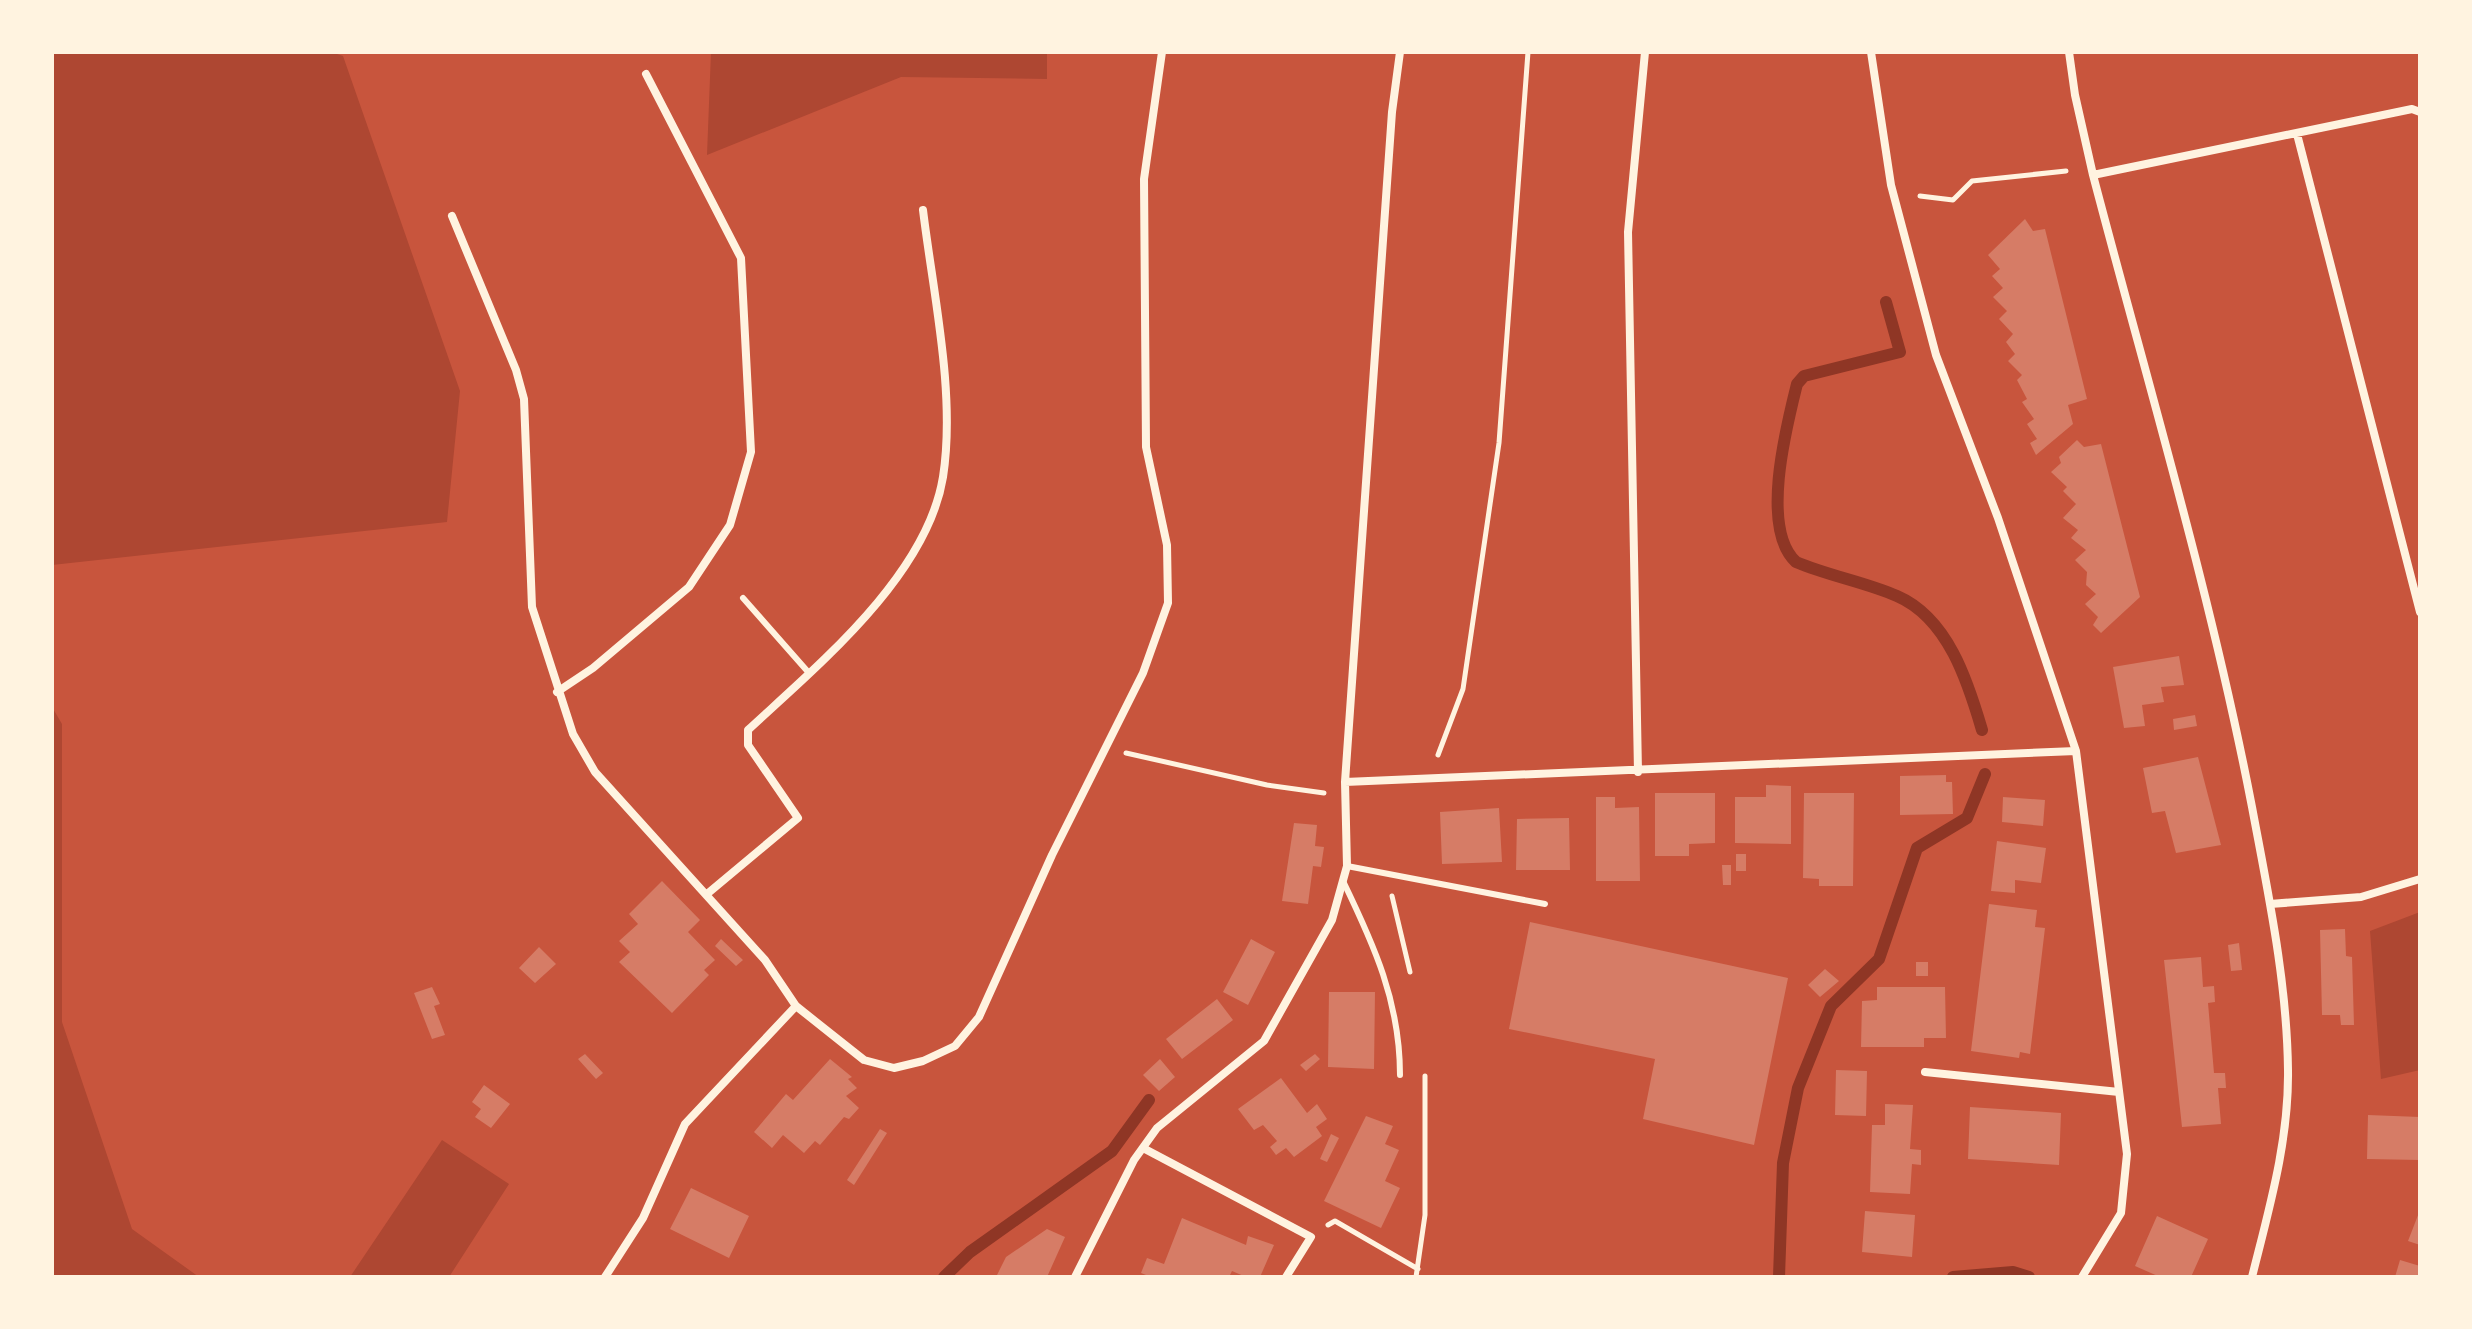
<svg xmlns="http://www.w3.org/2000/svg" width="2472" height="1329" font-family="'Noto Sans',sans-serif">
	<rect width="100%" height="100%" fill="#c8553d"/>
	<path fill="#ae4732" d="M52,52H331L343,56L460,391L447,522L52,565Z
		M711,52H1047V79L901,77L707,155Z
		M52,707L62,724V1022L132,1229L199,1277H52Z
		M2420,912V1070L2381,1079L2370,931Z
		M442,1140L509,1184L449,1277H350Z"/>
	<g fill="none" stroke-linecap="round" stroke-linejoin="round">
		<path stroke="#8f3625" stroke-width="12" d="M1886,302L1900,352L1804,376L1797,384C1786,428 1760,529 1796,562C1829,576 1865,582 1897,596C1948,618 1968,682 1982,730
			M944,1277L970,1252L1112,1151L1149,1100
			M1779,1277L1783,1163L1798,1088L1831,1006L1879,959L1917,848L1967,818L1985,774
			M1953,1277L2013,1272L2029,1277"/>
	</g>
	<path fill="#d67c66" d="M2025,219L2033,231L2045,229L2087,399L2068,405L2073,424L2036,455L2030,443L2037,439L2027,424L2034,419L2022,402L2027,399L2017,380L2022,375L2008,361L2015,354L2006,342L2013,334L1999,319L2007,311L1993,297L2003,288L1992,276L2000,269L1988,255Z
		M2077,440L2084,447L2101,444L2140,597L2101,633L2093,625L2098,617L2085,604L2096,594L2086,585L2087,572L2075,560L2086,550L2071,538L2078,530L2063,518L2076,504L2063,491L2067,487L2051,472L2061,463L2059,457Z
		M2179,656L2184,685L2161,687L2164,702L2142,705L2145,726L2124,728L2113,667Z
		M2195,715L2197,726L2174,730L2173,719Z
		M2198,757L2221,845L2176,853L2165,811L2152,813L2143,768Z
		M1946,775V782H1952L1953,814L1900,815V776Z
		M1766,785L1791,786V844L1735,843V797H1766Z
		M1655,793H1715V843L1689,844V856H1655Z
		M1804,793H1854L1853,886H1819V879L1803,878Z
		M1596,797H1615V808L1639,807L1640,881H1596Z
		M2003,797L2045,800L2043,826L2002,822Z
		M1499,808L1502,862L1442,864L1440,812Z
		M1569,818L1570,870H1516L1517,819Z
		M1294,823L1317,825L1315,846L1324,847L1321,867L1313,866L1308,904L1282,901Z
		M1997,841L2046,848L2041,883L2015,880V893L1991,891Z
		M1736,854H1746V871H1736Z
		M1722,865H1731V885H1723Z
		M662,881L700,920L688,932L715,960L704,970L709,975L672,1013L619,962L630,952L619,941L638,924L629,914Z
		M1989,904L2037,910L2035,927L2045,928L2030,1054L2020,1052L2019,1058L1971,1051Z
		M1530,922L1788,978L1754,1145L1643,1119L1655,1059L1509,1029Z
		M2345,929L2346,956L2352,957L2354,1025H2341L2340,1015H2322L2320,930Z
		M721,939L743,960L736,966L715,946Z
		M1251,939L1275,952L1248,1005L1223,992Z
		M2239,943L2242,970L2231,971L2228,945Z
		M539,947L556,964L535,983L519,968Z
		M2201,957L2203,987L2214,986L2215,1002L2208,1003L2214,1073H2225L2226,1088H2218L2221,1124L2182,1127L2164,960Z
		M1916,962H1928V976H1916Z
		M1825,969L1839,981L1820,997L1808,985Z
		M432,987L440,1004L434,1006L445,1035L432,1039L414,993Z
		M1877,987H1945L1946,1038H1924V1047H1861L1862,1001L1877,1000Z
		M1329,992H1375L1374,1069L1328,1067Z
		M1217,999L1233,1020L1182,1059L1166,1039Z
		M585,1054L603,1073L596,1079L578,1059Z
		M1315,1054L1320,1059L1306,1071L1300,1065Z
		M830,1059L852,1077L848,1079L857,1088L846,1096L859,1108L849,1119L844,1117L820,1145L815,1141L804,1153L783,1135L772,1148L754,1132L786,1094L793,1100Z
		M1160,1059L1175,1077L1159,1091L1143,1075Z
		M1836,1070L1867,1071L1866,1116L1835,1115Z
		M1281,1078L1307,1113L1317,1104L1327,1119L1316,1127L1322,1136L1294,1157L1286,1148L1276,1155L1270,1147L1277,1141L1263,1125L1254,1130L1238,1109Z
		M484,1085L510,1104L491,1128L475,1117L481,1109L472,1102Z
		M1885,1104L1913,1105L1910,1149L1921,1150V1165L1912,1164L1910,1194L1870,1192L1872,1125H1885Z
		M1970,1107L2061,1113L2059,1165L1968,1159Z
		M2368,1115L2420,1117V1160L2367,1159Z
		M1366,1116L1393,1126L1385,1144L1399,1150L1385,1181L1400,1188L1381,1228L1324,1201Z
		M880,1129L887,1133L854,1185L847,1180Z
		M1331,1134L1339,1138L1327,1162L1320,1159Z
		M691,1188L749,1216L729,1258L670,1229Z
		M2420,1210V1245L2408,1241Z
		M1865,1211L1915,1215L1912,1257L1862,1252Z
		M2157,1216L2208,1239L2191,1277H2160L2135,1266Z
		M1182,1218L1246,1245L1248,1236L1274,1245L1260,1277H1246L1232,1271L1229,1277H1151L1141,1273L1147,1258L1164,1264Z
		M1047,1229L1065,1237L1047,1277H996L1006,1257Z
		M2400,1260L2420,1266V1277H2395Z"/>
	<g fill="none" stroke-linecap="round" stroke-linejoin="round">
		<path stroke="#fff3e0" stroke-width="5" d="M1920,196L1953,200L1972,181L2066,171
			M1126,753L1267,785L1324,793
			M1438,755L1463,689L1499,443L1528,52
			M1392,896L1410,972
			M1328,1225L1335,1221L1418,1269
			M1416,1277L1425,1215V1076"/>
		<path stroke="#fff3e0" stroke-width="6" d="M743,598L809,673
			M1347,866L1545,904
			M1343,881C1374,945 1400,1002 1400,1075"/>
		<path stroke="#fff3e0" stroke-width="8" d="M1871,52L1891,185L1936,355L1998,518L2076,751L2127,1154L2121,1213L2082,1277
			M2069,52L2075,95L2093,175C2148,385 2211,594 2252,807C2268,893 2287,981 2288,1070C2289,1141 2269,1209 2252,1277
			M2297,134L2420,612
			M2093,175L2412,109L2420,112
			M452,216L516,370L524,399L532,607L573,734L595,772L765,960L796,1006
			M557,692L593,668L689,587L730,525L751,452L741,258L646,74
			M1638,772L1628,232L1645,52
			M1345,782L2076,751
			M707,894L798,818L748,745V730C817,666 927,576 943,477C956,394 933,293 923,210
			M2270,904L2361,897L2420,879
			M1925,1072L2119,1092
			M1143,1148L1311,1237L1286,1277
			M605,1277L643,1218L685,1124L796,1006L864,1060L894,1068L923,1061L955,1046L979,1017L1052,855L1143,673L1168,603L1167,545L1146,447L1144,179L1162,52
			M1075,1277L1134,1160L1157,1128L1264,1041L1332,920L1347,866L1345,782L1392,112L1400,52"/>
	</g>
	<rect width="2472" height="1329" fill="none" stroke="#fff3e0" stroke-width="108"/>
</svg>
